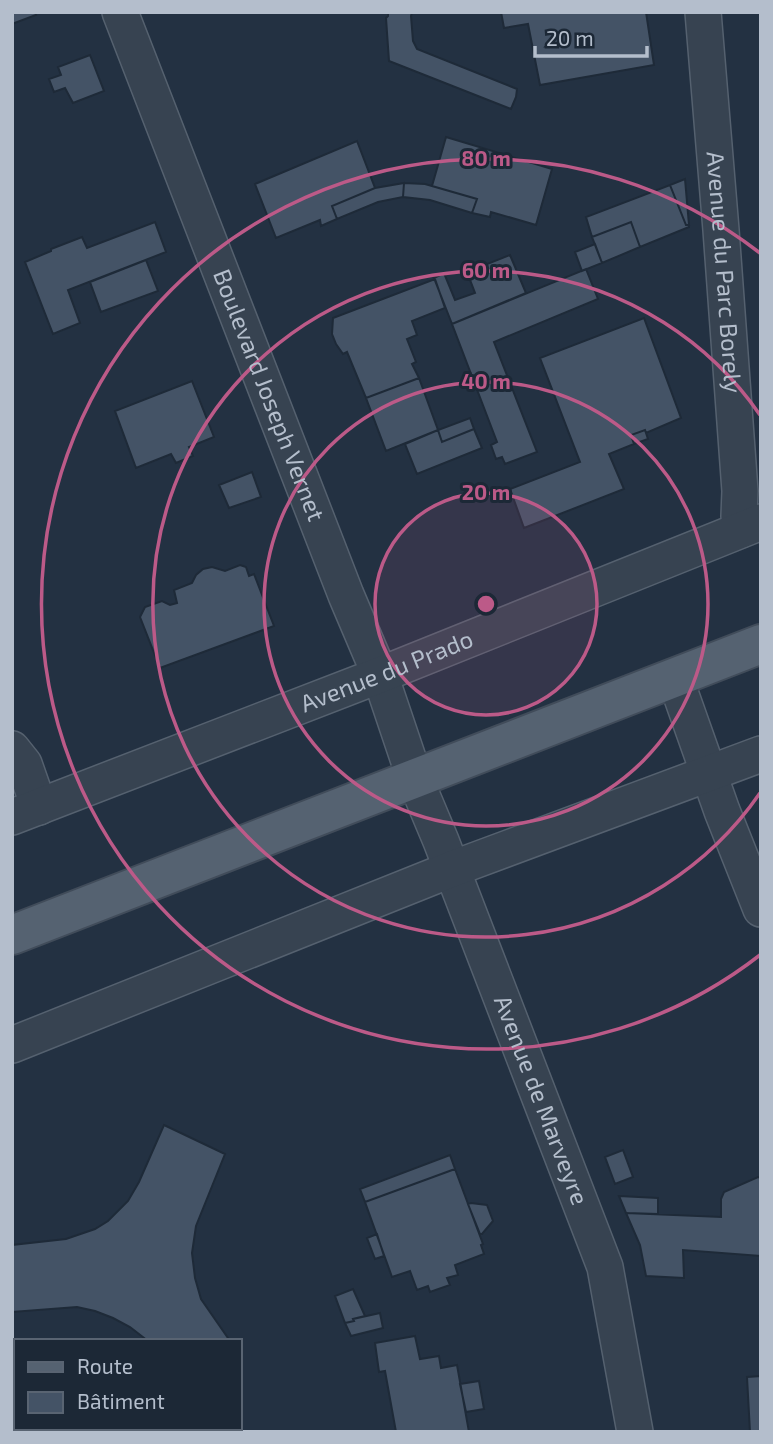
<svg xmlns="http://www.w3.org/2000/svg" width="773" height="1444" font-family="'Exo 2',sans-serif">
	<rect width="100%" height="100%" fill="#233142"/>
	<path fill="#445366" stroke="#1e2a38" stroke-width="2" d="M12,12H35L36,15L12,24Z
		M388,12H412L411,16L413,41L417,49L517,89L516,97L511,109L389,61L386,18L388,16Z
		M501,12H646L654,65L540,85L528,24L504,28Z
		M90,55L104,91L73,103L65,88L54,92L49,79L61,75L58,67Z
		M446,137L552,169L536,225L491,212L490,217L472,213L477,199L432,186Z
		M357,141L375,188L332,206L337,219L321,226L320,220L276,238L255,184Z
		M685,179L689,225H686L670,185Z
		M404,183L403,197L378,202L337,219L332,206L375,188Z
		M404,183L425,184L477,199L472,213L430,200L403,197Z
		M670,185L686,225H689V227L640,247L631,222L592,237L586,217Z
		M155,222L166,252L68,290L80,323L53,334L25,262L51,251V249L82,237L87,248Z
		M631,222L640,247L602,263L592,237Z
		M595,244L602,263L582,271L575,252Z
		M510,255L526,293L452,324L434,278L444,273L455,300L475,293L467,272Z
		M146,260L158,291L101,312L90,282Z
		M586,269L598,299L494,342L537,452L505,464L502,457L496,459L491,445L497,442L452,324Z
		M435,279L445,308L412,321L417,335L407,339L416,362L412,364L419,378L366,398L347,352L343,354L336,344L332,334L333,318Z
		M644,318L681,418L646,433L645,430L631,435L634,444L609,454L624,489L524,528L510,489L580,462L540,358Z
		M419,378L438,430L386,451L366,398Z
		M192,381L214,437L189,447L193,456L176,463L171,454L136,468L115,411Z
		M470,418L474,429L442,442L438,430Z
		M474,429L482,448L417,474L405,444L438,430L442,442Z
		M645,430L648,439L634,444L631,435Z
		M252,472L261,497L229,508L219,485Z
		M240,565L246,567L249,576L254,574L274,626L160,668L140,617L145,607L162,601L170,605L177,603L174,590L192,583L196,575L203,569L212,567L225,571Z
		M164,1125L225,1154L196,1226L192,1253L195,1278L201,1299L230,1341H148L130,1327L113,1318L95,1311L77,1307L12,1312V1245L66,1239L95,1229L108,1221L128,1201L139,1182Z
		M623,1150L633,1177L615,1184L605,1157Z
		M450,1155L455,1169L365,1202L360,1189Z
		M455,1169L483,1244L481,1245L484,1254L455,1265L458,1275L447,1278L450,1285L430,1292L428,1286L417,1290L410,1271L392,1277L365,1202Z
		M758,1177L761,1178V1256L683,1250L684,1278L646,1276L640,1245L626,1213L721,1217V1199L724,1192Z
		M619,1196L658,1198V1214L626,1213Z
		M471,1203L487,1205L493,1221L482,1234H480L468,1204Z
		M377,1234L384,1256L375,1259L367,1238Z
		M353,1289L365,1316L353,1319L354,1321L345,1323L335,1296Z
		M380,1313L383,1328L351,1336L345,1323L354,1321L353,1319Z
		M415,1336L420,1359L439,1356L441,1368L457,1365L469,1432H396L385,1371L379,1372L375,1343Z
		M761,1376V1432H750L747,1377Z
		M479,1381L484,1409L466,1412L460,1384Z"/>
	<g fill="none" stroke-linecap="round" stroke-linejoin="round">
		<defs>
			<g id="minor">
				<path id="s1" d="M120,12L346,595L380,675L415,779L441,841L605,1267L635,1432"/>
				<path id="s2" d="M703,12L721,230L740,491L739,516L740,530"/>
				<path d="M675,678L722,811L761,909"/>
				<path d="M12,749L24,764L39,807"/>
				<path id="s3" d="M12,817L380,675L761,522"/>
				<path d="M12,1045L452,869L761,754"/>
				<path d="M29,1428L45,1432"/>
			</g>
			<path id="major" d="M12,935L761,644"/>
		</defs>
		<use href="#minor" stroke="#55616f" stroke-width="38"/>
		<use href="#major" stroke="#414c5a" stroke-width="42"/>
		<use href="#minor" stroke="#374351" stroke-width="35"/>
		<use href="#major" stroke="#556271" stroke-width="38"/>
	</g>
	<circle cx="486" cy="604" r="111" fill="#bc5a88" fill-opacity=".12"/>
	<g fill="none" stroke="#bc5a88" stroke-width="3.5">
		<circle cx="486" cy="604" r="111"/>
		<circle cx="486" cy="604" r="222"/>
		<path d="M760 793A333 333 0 1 1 760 415"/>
		<path d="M760 955A445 445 0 1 1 760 253"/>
	</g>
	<g text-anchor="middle" stroke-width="6" stroke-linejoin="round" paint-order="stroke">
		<g font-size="24" fill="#b4becc" stroke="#1c2836">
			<text dy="8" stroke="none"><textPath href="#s2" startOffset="261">Avenue du Parc Borely</textPath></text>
			<text dy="8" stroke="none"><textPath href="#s1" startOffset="411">Boulevard Joseph Vernet</textPath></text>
			<text dy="8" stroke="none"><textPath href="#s3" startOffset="402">Avenue du Prado</textPath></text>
			<text dy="8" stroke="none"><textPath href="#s1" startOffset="1167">Avenue de Marveyre</textPath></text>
		</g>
	</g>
	<circle cx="486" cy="604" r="10" fill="#bc5a88" stroke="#1c2836" stroke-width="3.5"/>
	<g font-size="21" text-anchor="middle" font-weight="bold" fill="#bc5a88" stroke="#1c2836" stroke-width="6" stroke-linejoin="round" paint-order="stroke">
		<text x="486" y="166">80 m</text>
		<text x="486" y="278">60 m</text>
		<text x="486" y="389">40 m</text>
		<text x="486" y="500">20 m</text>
	</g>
	<rect width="773" height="1444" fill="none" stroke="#b4becc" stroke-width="28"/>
	<rect x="14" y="1339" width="228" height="91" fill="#1c2836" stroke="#596472" stroke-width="2"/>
	<rect x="28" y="1362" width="35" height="10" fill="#556271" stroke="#596472" stroke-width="2"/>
	<text x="77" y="1374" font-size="21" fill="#b4becc">Route</text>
	<rect x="28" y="1392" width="35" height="21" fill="#445366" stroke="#596472" stroke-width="2"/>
	<text x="77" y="1409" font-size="21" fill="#b4becc">Bâtiment</text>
	<path d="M535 46v10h112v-10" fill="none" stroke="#b4becc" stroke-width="3.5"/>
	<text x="546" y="46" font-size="21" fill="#b4becc" stroke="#1c2836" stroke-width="5" paint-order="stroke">20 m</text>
</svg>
